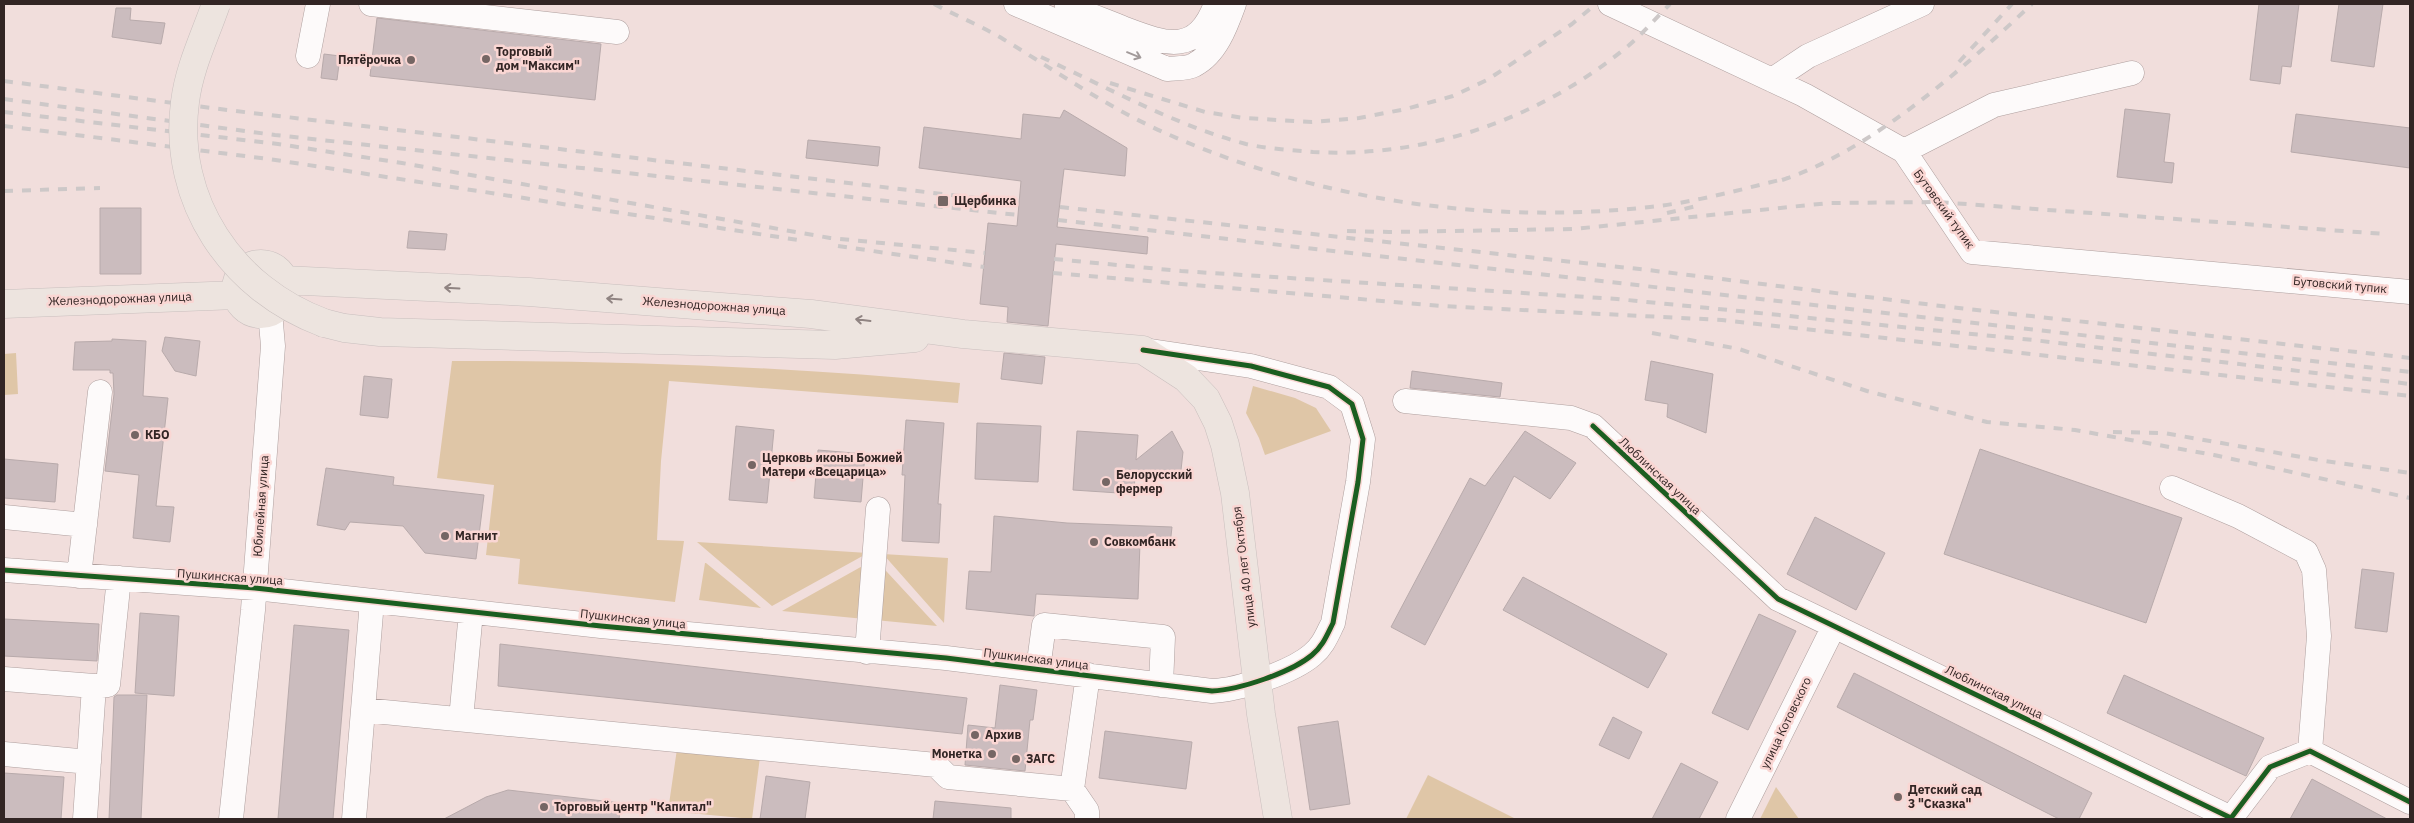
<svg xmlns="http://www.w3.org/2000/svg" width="2414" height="823" font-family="'IBM Plex Sans',sans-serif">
	<rect width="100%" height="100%" fill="#f1dedc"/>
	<path fill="#dfc6a7" d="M16,353L18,394L4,395V354Z
		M452,361C622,360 791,367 960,383L958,403L669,381L661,461L657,540L684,541L675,602L518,584L520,559L486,555L494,485L437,478Z
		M1253,386L1295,398L1316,408L1331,431L1265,455L1259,438L1246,413Z
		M697,542L868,553L772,606Z
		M883,554L948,558L944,623Z
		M875,559L937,626L782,611Z
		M705,563H706L761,608L699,600Z
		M677,749L760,757L752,819L668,811Z
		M1428,775L1516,819H1406Z
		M1776,787L1799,819H1760Z"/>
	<path fill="#cbbcbe" stroke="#b8aaab" d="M2259,4H2299L2291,67L2282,66L2280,84L2250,80Z
		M2339,4H2383L2374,67L2331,61Z
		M116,8H131L130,20L165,23L161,44L112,37Z
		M377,18L601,44L595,100L370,76Z
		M324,54L340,56L337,80L321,78Z
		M2125,109L2170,114L2164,162L2174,163L2172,183L2117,177Z
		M1064,110L1127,148L1125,176L1064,169L1057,227L1148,237L1147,254L1056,244L1048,326L1007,322L1008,307L980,304L988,223L1017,226L1021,181L919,168L924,127L1021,139L1023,114L1060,118Z
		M2296,114L2410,128V168L2291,152Z
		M808,140L880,147L878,166L806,158Z
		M100,208H141V274H100Z
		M409,231L447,234L445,250L407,248Z
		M165,337L200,341L196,376L175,371L162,351Z
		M112,339L146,341L143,396L168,398L156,506L174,507L170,542L133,538L139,475L105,471L114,394L113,373H110V370H73L75,342L112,341Z
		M1004,353L1045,357L1042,384L1001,379Z
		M1651,361L1713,374L1706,433L1667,417L1668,404L1645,400Z
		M1412,371L1502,383L1500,397L1410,388Z
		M364,376L392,379L388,418L360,415Z
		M906,420L944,423L938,504H941L939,543L902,541L905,475H902Z
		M977,423L1041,426L1038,482L975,479Z
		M736,426L774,430L767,503L729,500Z
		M1077,431L1138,435L1136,460L1172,431L1183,452L1180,479L1135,474L1134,494L1073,490Z
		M1525,431L1576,463L1550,499L1514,476L1425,645L1391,627L1470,478L1485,486Z
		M1980,449L2182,518L2146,623L1944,554Z
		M818,450L865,454L861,502L814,498Z
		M4,459L58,464L55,502L4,498Z
		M326,468L394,477L393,485L484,495L476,559L425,553L403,526L350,522L345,530L317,525Z
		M994,516L1067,523L1172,527L1170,545L1140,543L1138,599L1036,594L1034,616L966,609L969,571L991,572Z
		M1815,517L1885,553L1856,610L1787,574Z
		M2362,569L2394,573L2387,632L2355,628Z
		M1523,577L1667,654L1648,688L1503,610Z
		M140,613L179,616L174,696L135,693Z
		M1759,614L1796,631L1748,730L1712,713Z
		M4,619L99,624L97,661L4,656Z
		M294,625L349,630L333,819H278Z
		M500,644L967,698L962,734L498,686Z
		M1854,673L2092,793L2079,819H2059L1837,707Z
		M2124,675L2264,738L2246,776L2107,713Z
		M1000,685L1037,690L1033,720H1030L1025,771L965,765L968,725L995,728Z
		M117,695H147L141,819H109L114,697Z
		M1613,717L1642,732L1629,759L1599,745Z
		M1338,721L1350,804L1310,810L1298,727Z
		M1105,731L1192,742L1186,789L1099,778Z
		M1681,763L1718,782L1699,819H1652Z
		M4,773L64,777L61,819H4Z
		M766,776L810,782L805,819H760Z
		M2312,779L2387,819H2290Z
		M508,790L621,803L619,819H444L486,797Z
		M935,801L1011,808V819H933Z"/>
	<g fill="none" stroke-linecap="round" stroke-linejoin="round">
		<defs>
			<path id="minor" d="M371,4L617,32
				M1016,4L1167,69C1175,68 1187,69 1194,65C1216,54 1226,26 1234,4
				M1610,4L1804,95L1904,151L1972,252L2410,292
				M1067,6C1086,14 1106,21 1125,29C1167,45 1197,55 1216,4
				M308,56L318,4
				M1772,80L1808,56L1922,4
				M1904,151L1994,105L2132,73
				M1405,401L1571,418L1593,426L1778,599L2231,818L2270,767L2310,751L2410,802
				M2172,488L2238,516L2306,552L2314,570L2319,636L2310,751
				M4,517L85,525
				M4,570L255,588L601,626L946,658L1212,691C1239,690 1292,672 1312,655C1323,646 1327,635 1333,623L1358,482L1363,439L1352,404L1329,387L1251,366L1144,350
				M79,576L100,392
				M867,652L878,509
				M1038,669L1044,625L1163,637L1161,685
				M4,679L94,686
				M363,710L936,765L948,777L1072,789
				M461,719L471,612
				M4,754L89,762
				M85,819L94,686L108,685L119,578
				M231,819L253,610L273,346L270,312
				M354,819L372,601
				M1087,819V811L1072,789L1088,675
				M1738,819L1834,626"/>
			<path id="major" d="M236 289a25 25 0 1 1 50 0a25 25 0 1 1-50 0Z
				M284,280L529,292L811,314L963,334L1143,350L1186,378L1206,399L1218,423L1225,445L1235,493L1261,714L1278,819
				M4,304L237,295
				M324,323L344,328L380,332L835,345L915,338"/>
		</defs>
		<use href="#minor" stroke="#ae9f9e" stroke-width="25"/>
		<use href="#major" stroke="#c9bfbe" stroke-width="29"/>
		<use href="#minor" stroke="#fdfafa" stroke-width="24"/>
		<use href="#major" stroke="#ede4df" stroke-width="28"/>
		<path stroke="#cdc8c8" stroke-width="4" stroke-dasharray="9 9" stroke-linecap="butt" d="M934,4C957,16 981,26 1003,39C1056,71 1107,107 1163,132C1314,200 1486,225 1650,207C1697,202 1742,189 1788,178
			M1041,57C1109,88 1174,125 1246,144C1268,149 1291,150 1313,152C1425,158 1534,121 1622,51C1640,37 1654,20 1670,4
			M1959,62L2012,4
			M4,81L227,110L1019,203
			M1110,83L1205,112L1244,118L1312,122L1359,118L1406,109L1453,96L1487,80L1572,24L1596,4
			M4,99L275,135L1018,215
			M4,112L278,144L402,163L830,238L985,253
			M4,126L269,159L798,240
			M1782,180C1871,151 1965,67 2032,4
			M4,191L100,188
			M1060,207L1648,270L1941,306L2410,358
			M1667,213L1701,205
			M1058,220L2410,372
			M1347,231L1389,232L1574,229L1829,203L1937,202L2385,234
			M838,246L984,267
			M1054,259L1181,271L1617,299L2033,340L2410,384
			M1053,273L1442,306L1722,320L2410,396
			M1652,333L1739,349L1867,391L1987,422L2075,430L2214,455L2410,498
			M2113,432L2164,433L2324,461L2410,473"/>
		<defs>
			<path id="major-bridge" d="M216,4C205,36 189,68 185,102C172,201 232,289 324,323"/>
		</defs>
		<use href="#major-bridge" stroke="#c9bfbe" stroke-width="29" stroke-linecap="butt"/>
		<use href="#major-bridge" stroke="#ede4df" stroke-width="28"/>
		<defs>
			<path id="cycleway" d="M1593,426L1778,599L2231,818L2270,767L2310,751L2410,802
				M4,570L255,588L601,626L946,658L1212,691C1239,690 1292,672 1312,655C1323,646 1327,635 1333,623L1358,482L1363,439L1352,404L1329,387L1251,366L1143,350"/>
		</defs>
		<use href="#cycleway" stroke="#fad6d3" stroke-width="8"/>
		<use href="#cycleway" stroke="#1b5e20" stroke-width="5"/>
	</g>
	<defs><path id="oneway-shaft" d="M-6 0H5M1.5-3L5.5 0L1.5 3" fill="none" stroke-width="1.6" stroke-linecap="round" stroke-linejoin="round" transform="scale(1.25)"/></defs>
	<use stroke="#a29a9a" href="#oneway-shaft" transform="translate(1134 55) rotate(22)"/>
	<g stroke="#908482">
		<use href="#oneway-shaft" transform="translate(452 288) rotate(-177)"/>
		<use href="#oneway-shaft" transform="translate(614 299) rotate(-176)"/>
		<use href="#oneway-shaft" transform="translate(863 320) rotate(-173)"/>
	</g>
	<g fill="#756664" stroke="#fad6d3" stroke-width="2">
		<circle cx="486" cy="59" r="5"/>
		<circle cx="411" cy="60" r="5"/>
		<rect x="937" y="195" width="12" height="12" rx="2.5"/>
		<circle cx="135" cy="435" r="5"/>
		<circle cx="752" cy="465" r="5"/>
		<circle cx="1106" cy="482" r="5"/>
		<circle cx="445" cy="536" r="5"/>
		<circle cx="1094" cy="542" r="5"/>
		<circle cx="975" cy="735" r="5"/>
		<circle cx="992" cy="754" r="5"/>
		<circle cx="1016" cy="759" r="5"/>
		<circle cx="1898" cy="797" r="5"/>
		<circle cx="544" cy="807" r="5"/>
	</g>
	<g text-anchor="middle" stroke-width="5" stroke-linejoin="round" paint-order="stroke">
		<g font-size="12" font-weight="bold" fill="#322524" stroke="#fad6d3" text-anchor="start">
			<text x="496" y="56">Торговый<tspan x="496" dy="14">дом "Максим"</tspan></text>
			<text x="401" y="64" text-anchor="end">Пятёрочка</text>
			<text x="954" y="205">Щербинка</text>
			<text x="145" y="439">КБО</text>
			<text x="762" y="462">Церковь иконы Божией<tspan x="762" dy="14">Матери «Всецарица»</tspan></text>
			<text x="1116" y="479">Белорусский<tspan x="1116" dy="14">фермер</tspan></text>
			<text x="455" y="540">Магнит</text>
			<text x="1104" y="546">Совкомбанк</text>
			<text x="985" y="739">Архив</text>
			<text x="982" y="758" text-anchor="end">Монетка</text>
			<text x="1026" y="763">ЗАГС</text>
			<text x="1908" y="794">Детский сад<tspan x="1908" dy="14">3 "Сказка"</tspan></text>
			<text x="554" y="811">Торговый центр "Капитал"</text>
		</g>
		<g font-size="12" fill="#322524" stroke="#fad6d3">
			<text transform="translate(1944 209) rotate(54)" y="4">Бутовский тупик</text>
			<text transform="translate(2340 285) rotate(5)" y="4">Бутовский тупик</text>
			<text transform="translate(120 299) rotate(-2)" y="4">Железнодорожная улица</text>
			<text transform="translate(714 306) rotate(4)" y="4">Железнодорожная улица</text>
			<text transform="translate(1660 476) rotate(43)" y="4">Люблинская улица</text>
			<text transform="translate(261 506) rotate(-86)" y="4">Юбилейная улица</text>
			<text transform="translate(1244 567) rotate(-97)" y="4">улица 40 лет Октября</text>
			<text transform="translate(230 577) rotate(4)" y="4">Пушкинская улица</text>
			<text transform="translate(633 619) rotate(6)" y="4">Пушкинская улица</text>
			<text transform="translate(1036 659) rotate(7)" y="4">Пушкинская улица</text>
			<text transform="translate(1994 692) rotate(26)" y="4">Люблинская улица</text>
			<text transform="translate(1786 723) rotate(-64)" y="4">улица Котовского</text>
		</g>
	</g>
	<rect width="2414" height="823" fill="none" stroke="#322524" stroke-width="10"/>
</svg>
